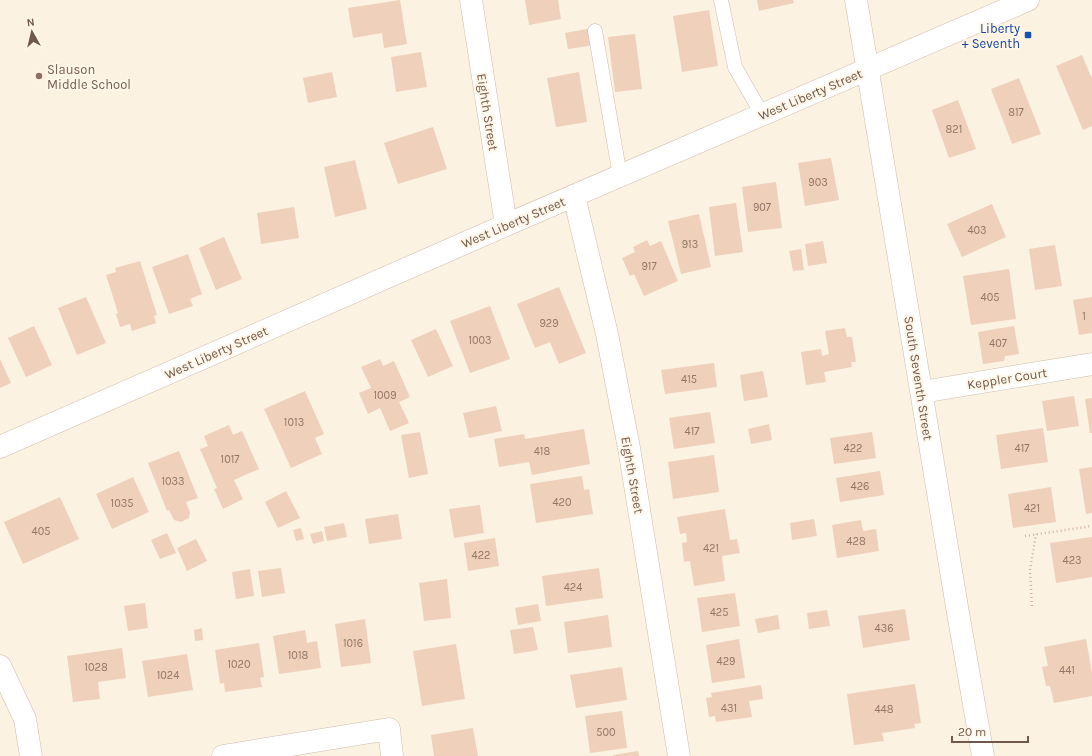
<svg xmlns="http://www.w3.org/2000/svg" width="1092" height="756" font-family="Karla,sans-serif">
	<rect width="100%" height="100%" fill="#fbf2e2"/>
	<path fill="#efd0bb" d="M400,0L407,44L384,48L382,33L353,38L348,8Z
		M525,0H558L561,19L529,25Z
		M757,0H793L794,3L759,11Z
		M709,10L718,66L682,72L673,16Z
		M592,28L595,45L568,49L565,33Z
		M635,34L642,89L615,92L608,37Z
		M421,52L427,87L396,92L391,57Z
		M1082,55L1092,79V126L1083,130L1056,66Z
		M332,72L337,97L308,103L303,78Z
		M579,72L587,122L556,127L547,78Z
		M1019,78L1041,134L1012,144L991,89Z
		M958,100L976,149L949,158L932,110Z
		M433,127L447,169L398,184L384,143Z
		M831,158L839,200L805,206L798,163Z
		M355,160L367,209L335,217L324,167Z
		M776,182L782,228L748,232L742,187Z
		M736,203L743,252L715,256L709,207Z
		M992,204L1006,237L962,257L947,224Z
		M294,207L299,238L261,244L257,213Z
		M699,214L711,267L681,274L668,221Z
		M224,237L242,279L216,290L199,248Z
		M647,240L650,246L661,241L678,281L644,296L634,274L630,276L622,258L635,252L633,247Z
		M823,241L827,263L808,266L805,244Z
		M1055,245L1062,286L1035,290L1029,249Z
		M801,249L804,270L793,271L789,251Z
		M188,254L202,294L190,299L193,306L169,314L152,267Z
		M140,261L157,315L154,316L156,323L132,331L130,324L120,327L116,314L118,313L106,275L116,272L115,268Z
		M1009,269L1016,319L971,325L963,276Z
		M559,287L586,353L559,364L550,342L535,348L517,304Z
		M86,297L106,343L77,355L58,308Z
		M1092,297V333L1079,335L1073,300Z
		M490,306L510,359L470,373L450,321Z
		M34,326L52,365L26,377L8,338Z
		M1014,326L1019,354L1005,356L1004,361L983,364L978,332Z
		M845,328L847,337H852L856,362H851L852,367L824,372L826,382L806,385L801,352L821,349L822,356L829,354L825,331Z
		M436,329L453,366L428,377L411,340Z
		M0,359L11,383L0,388Z
		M380,359L383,366L394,361L410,397L399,402L409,423L390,431L380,408L368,414L359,393L371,388L361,367Z
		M714,363L717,387L665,394L661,370Z
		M763,371L768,397L744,401L740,375Z
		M305,391L324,434L315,438L322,454L291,468L264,409Z
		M1074,396L1079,426L1047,431L1042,401Z
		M1092,398V433H1090L1085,399Z
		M496,406L502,431L469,438L463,413Z
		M710,412L715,443L674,449L669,418Z
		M769,424L772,440L751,444L748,429Z
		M229,425L233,435L242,431L259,469L234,480L243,499L223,509L214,489L217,488L200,449L208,446L204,436Z
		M1043,428L1048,462L1001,469L996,435Z
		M584,429L590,464L532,475L529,462L499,467L494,439L524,434L525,439Z
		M420,432L428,474L409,478L401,435Z
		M872,432L876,458L834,464L830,438Z
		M179,451L198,498L186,502L190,512L189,518L181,522L174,520L169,510L167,511L148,463Z
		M714,455L719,492L673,499L668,462Z
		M1092,467V513L1086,514L1079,469Z
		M880,471L884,495L840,502L836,478Z
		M582,476L584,490L589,489L593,514L536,523L530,484Z
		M133,477L149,512L112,529L96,494Z
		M1051,487L1056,522L1013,528L1008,494Z
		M286,491L300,518L278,528L265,502Z
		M60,497L79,539L23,564L4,522Z
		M480,505L484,533L454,538L449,509Z
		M725,509L730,540L737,539L740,553L722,556L725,581L694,586L690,561L684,562L682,543L687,542L686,533L680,534L677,517Z
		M398,514L402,539L369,544L365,519Z
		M814,519L817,536L792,540L790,523Z
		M861,520L863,531L876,529L879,551L837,558L832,525Z
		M344,523L347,537L327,541L324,527Z
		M301,528L304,539L296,541L293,530Z
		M322,531L324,541L313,544L310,534Z
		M167,533L176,553L160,559L151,540Z
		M1092,537V577L1056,583L1050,543Z
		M495,538L499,566L468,571L464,543Z
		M196,539L207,561L187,571L177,548Z
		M281,568L285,593L262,597L258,571Z
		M599,568L603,598L546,606L542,576Z
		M250,569L254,596L236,599L232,572Z
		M447,579L451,618L424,621L419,583Z
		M735,593L740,626L702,632L697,598Z
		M145,603L148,628L128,631L124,606Z
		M538,604L541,621L518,625L515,608Z
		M905,609L910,640L863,648L858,616Z
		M827,610L830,626L809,629L807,613Z
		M608,615L612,647L568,653L564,622Z
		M778,615L780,629L758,633L755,619Z
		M365,619L371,663L341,667L335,624Z
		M533,627L538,650L514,654L510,630Z
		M202,628L203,640L195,641L194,630Z
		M305,630L307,643L317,641L321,668L279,674L273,636Z
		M739,639L745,678L712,683L706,645Z
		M1086,639L1092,673V696L1054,703L1050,686H1046L1042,667L1048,666L1044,647Z
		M259,643L264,677L260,678L262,687L225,692L224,683L220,684L215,650Z
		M456,644L465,699L422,706L413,651Z
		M122,648L126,678L98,682L100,699L73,702L67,656Z
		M187,654L193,690L148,697L142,661Z
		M622,667L627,700L576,708L570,675Z
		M915,684L921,723L914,724L915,728L882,733L884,741L854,745L847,694Z
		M761,685L763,699L749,701L752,717L716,722L715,716L709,717L706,698L712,697L711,693Z
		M622,711L627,748L590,753L585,716Z
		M473,728L478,756H434L431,735Z
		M638,751L639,756H613V755Z"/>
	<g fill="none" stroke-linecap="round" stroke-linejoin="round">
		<defs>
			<path id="service" d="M721,0L735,67L762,114
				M595,31L620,176"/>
			<path id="minor" d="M471,0L506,225
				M574,196L607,334L629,448L679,756
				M922,392L1092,364
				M0,666L25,719L31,756
				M223,756L389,729L392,756"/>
			<path id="tertiary" d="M856,0L957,607L983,756"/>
			<path id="secondary" d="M0,447L506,225L1028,0"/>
		</defs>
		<use href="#service" stroke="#cebcad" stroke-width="15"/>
		<use href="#minor" stroke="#cebcad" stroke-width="23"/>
		<use href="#tertiary" stroke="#cebcad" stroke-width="23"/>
		<use href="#secondary" stroke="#d1bbaa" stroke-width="23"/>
		<path stroke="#d4b49f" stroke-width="2.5" stroke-dasharray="1 3" stroke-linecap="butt" d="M1025,536L1092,526
			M1032,606L1030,570L1036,534"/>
		<use href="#service" stroke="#fff" stroke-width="14"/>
		<use href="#minor" stroke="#fff" stroke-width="22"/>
		<use href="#tertiary" stroke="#fff" stroke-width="22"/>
		<use href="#secondary" stroke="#fff" stroke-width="22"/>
	</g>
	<rect fill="#1a4fb4" stroke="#fef6e8" stroke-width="1.5" x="1024" y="31" width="8" height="8" rx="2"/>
	<circle fill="#8d6e63" stroke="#fef6e8" stroke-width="1.5" cx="39" cy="76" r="4"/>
	<g text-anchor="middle" stroke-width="4" stroke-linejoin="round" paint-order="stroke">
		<g font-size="11" fill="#917666">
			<text x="1016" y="116">817</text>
			<text x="954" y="133">821</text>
			<text x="818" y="186">903</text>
			<text x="762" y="211">907</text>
			<text x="977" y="234">403</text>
			<text x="690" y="248">913</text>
			<text x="649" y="270">917</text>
			<text x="990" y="301">405</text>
			<text x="1084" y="320">1</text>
			<text x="549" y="327">929</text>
			<text x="480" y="344">1003</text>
			<text x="998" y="347">407</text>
			<text x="689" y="383">415</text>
			<text x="385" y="399">1009</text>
			<text x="294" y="426">1013</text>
			<text x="692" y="435">417</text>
			<text x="853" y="452">422</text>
			<text x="1022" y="452">417</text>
			<text x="542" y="455">418</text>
			<text x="230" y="463">1017</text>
			<text x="173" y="485">1033</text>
			<text x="860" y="490">426</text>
			<text x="562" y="506">420</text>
			<text x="122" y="507">1035</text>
			<text x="1032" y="512">421</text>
			<text x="41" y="535">405</text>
			<text x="856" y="545">428</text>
			<text x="711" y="552">421</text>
			<text x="481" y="559">422</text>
			<text x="1072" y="564">423</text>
			<text x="573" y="591">424</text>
			<text x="719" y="616">425</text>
			<text x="884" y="632">436</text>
			<text x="353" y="647">1016</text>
			<text x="298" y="659">1018</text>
			<text x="726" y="665">429</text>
			<text x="239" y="668">1020</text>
			<text x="96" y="671">1028</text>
			<text x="1067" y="674">441</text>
			<text x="168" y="679">1024</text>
			<text x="729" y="712">431</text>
			<text x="884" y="713">448</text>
			<text x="606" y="736">500</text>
		</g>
		<g font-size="13" fill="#164399" stroke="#fef6e8" text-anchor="end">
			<text x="1020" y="33">Liberty<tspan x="1020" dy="15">+ Seventh</tspan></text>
		</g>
		<g font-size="13" fill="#785e54" stroke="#fef6e8" text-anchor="start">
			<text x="47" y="74">Slauson<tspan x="47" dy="15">Middle School</tspan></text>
		</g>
		<g font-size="13" fill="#72584a" stroke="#fef6e8">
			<text transform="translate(810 94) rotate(-23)" y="5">West Liberty Street</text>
			<text transform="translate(488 112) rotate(81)" y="5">Eighth Street</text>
			<text transform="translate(513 222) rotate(-23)" y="5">West Liberty Street</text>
			<text transform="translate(216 352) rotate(-24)" y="5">West Liberty Street</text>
			<text transform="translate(919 378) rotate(81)" y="5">South Seventh Street</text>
			<text transform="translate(1007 378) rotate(-9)" y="5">Keppler Court</text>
			<text transform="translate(633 475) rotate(80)" y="5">Eighth Street</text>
		</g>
	</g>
	<g transform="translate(32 32) rotate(352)" stroke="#fef6e8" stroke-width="3" paint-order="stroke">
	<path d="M0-3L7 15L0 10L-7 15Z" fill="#72584a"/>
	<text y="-6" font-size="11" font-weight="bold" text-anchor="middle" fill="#72584a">N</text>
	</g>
	<path d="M952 736v6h76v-6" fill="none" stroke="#72584a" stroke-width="2"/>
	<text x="958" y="736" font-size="12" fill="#72584a" stroke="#fef6e8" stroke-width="3" paint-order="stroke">20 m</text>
</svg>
